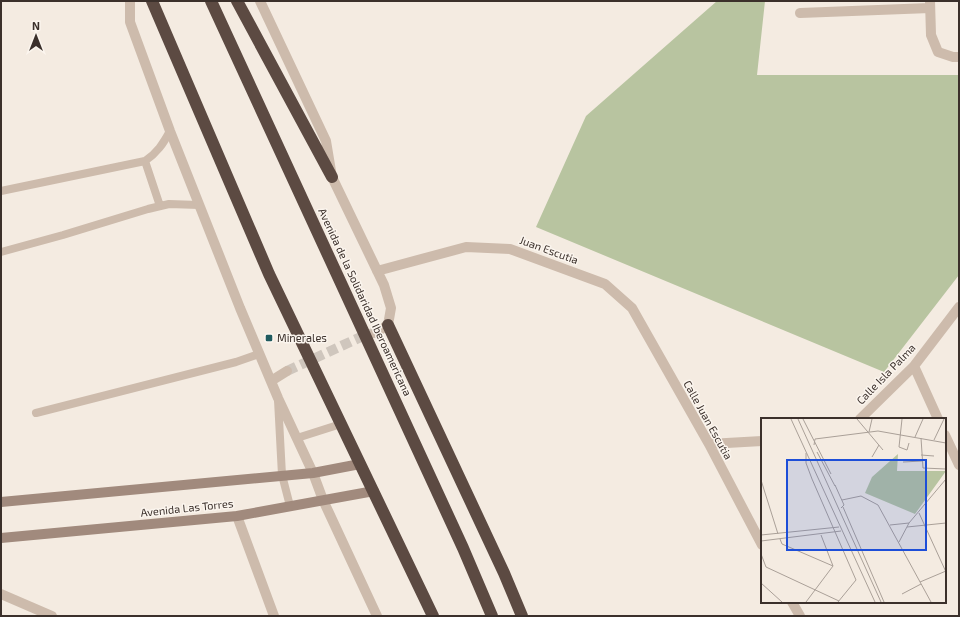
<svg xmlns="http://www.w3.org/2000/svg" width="960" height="617" font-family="'Exo 2',sans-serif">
	<rect width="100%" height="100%" fill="#f4ebe1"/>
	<path fill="#b8c4a0" d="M717,1H765L757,75H959V275L884,372L536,227L586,116Z"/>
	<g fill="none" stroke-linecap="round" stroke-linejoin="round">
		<path stroke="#cfc6bd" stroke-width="10" stroke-dasharray="10 5" stroke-linecap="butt" d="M287,371L363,336L373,333"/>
		<path stroke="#cdbbac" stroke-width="8" d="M145,161L160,206
			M1,191L145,161C157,153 163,144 170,131
			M1,252L63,235L148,209L169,204L199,205
			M278,400L282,475L290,506
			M36,413L236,362L259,354
			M297,438L341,424"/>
		<path stroke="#cdbbac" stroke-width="10" d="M130,1V22L170,131L240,308L278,398L313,473L323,500L377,616
			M260,1L326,141L332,177L384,285L391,308L388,325L375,333
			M930,1L931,35L938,52L953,57H959
			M800,13L930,8
			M377,271L466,247L510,249L605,284L632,308L709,444L762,545
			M914,366L938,419
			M271,381L287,371
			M860,419L914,366L959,307
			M945,435L959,465
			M709,444L762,441
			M237,516L274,616
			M1,594L52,616
			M792,602L800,616"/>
		<path stroke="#a18a7d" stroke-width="10" d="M1,502L313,473L360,464
			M1,538L237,516L374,491"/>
		<path stroke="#5c4a42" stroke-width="12" d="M152,1L269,274L433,616
			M211,1L463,548L492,616
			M237,1L332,177
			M388,325L504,573L522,616"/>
	</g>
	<rect fill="#1f5a5e" stroke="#fbf5ee" stroke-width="1.5" x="265" y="334" width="8" height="8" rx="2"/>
	<g text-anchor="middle" stroke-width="3" stroke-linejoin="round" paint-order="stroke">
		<g font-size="11" fill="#3b302b" stroke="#fbf5ee">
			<text transform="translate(549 250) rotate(20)" y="4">Juan Escutia</text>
			<text transform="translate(365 302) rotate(65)" y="4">Avenida de la Solidaridad Iberoamericana</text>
			<text transform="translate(886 374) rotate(-46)" y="4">Calle Isla Palma</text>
			<text transform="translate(708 420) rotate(61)" y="4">Calle Juan Escutia</text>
			<text transform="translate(187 508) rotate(-6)" y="4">Avenida Las Torres</text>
		</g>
		<g font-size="11" fill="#3b302b" stroke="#fbf5ee" text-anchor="start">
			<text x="277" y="342">Minerales</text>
		</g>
	</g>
	<g transform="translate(761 418)">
		<rect width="185" height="185" fill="#f4ebe1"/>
		<path d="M137,36L136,53H185L154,96L104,75L111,59Z" fill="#b8c4a0"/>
		<path fill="none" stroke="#aaa098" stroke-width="1" d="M30,1L114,184M37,1L120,184M42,1L70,56M96,1L122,32M141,1L138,29L146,32L148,25M108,14L111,1M154,19L162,1M160,20L162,50L185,51M173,22L183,1M53,27L54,21L117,13L185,25M56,34L74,68M45,35V45L51,61L95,162L77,184M160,37L173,38M111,39L118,27M142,44L161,43M0,62L17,116M74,67L83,87L80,90M81,82L100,78L117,87L170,184M82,89L123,184M158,95L185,154M129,107L148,105M146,109L185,105M0,117L78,109M19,121L21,126L72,148M0,123L80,113M138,124L148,105L185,61M0,136L5,149L78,183M159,164L185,153M0,165L21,184M141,176L160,166M45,184L72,148L60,117"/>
		<path fill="#1d4ed8" fill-opacity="0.15" stroke="#1d4ed8" stroke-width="2" d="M26,42H165V132H26Z"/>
		<rect width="185" height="185" fill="none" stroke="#3b302b" stroke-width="2"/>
	</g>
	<rect width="960" height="617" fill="none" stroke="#3b302b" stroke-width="4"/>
	<g transform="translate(36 36)" stroke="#fbf5ee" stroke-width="3" paint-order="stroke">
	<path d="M0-3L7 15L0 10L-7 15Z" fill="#3b302b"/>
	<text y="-6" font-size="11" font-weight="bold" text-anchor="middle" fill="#3b302b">N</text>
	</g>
</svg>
